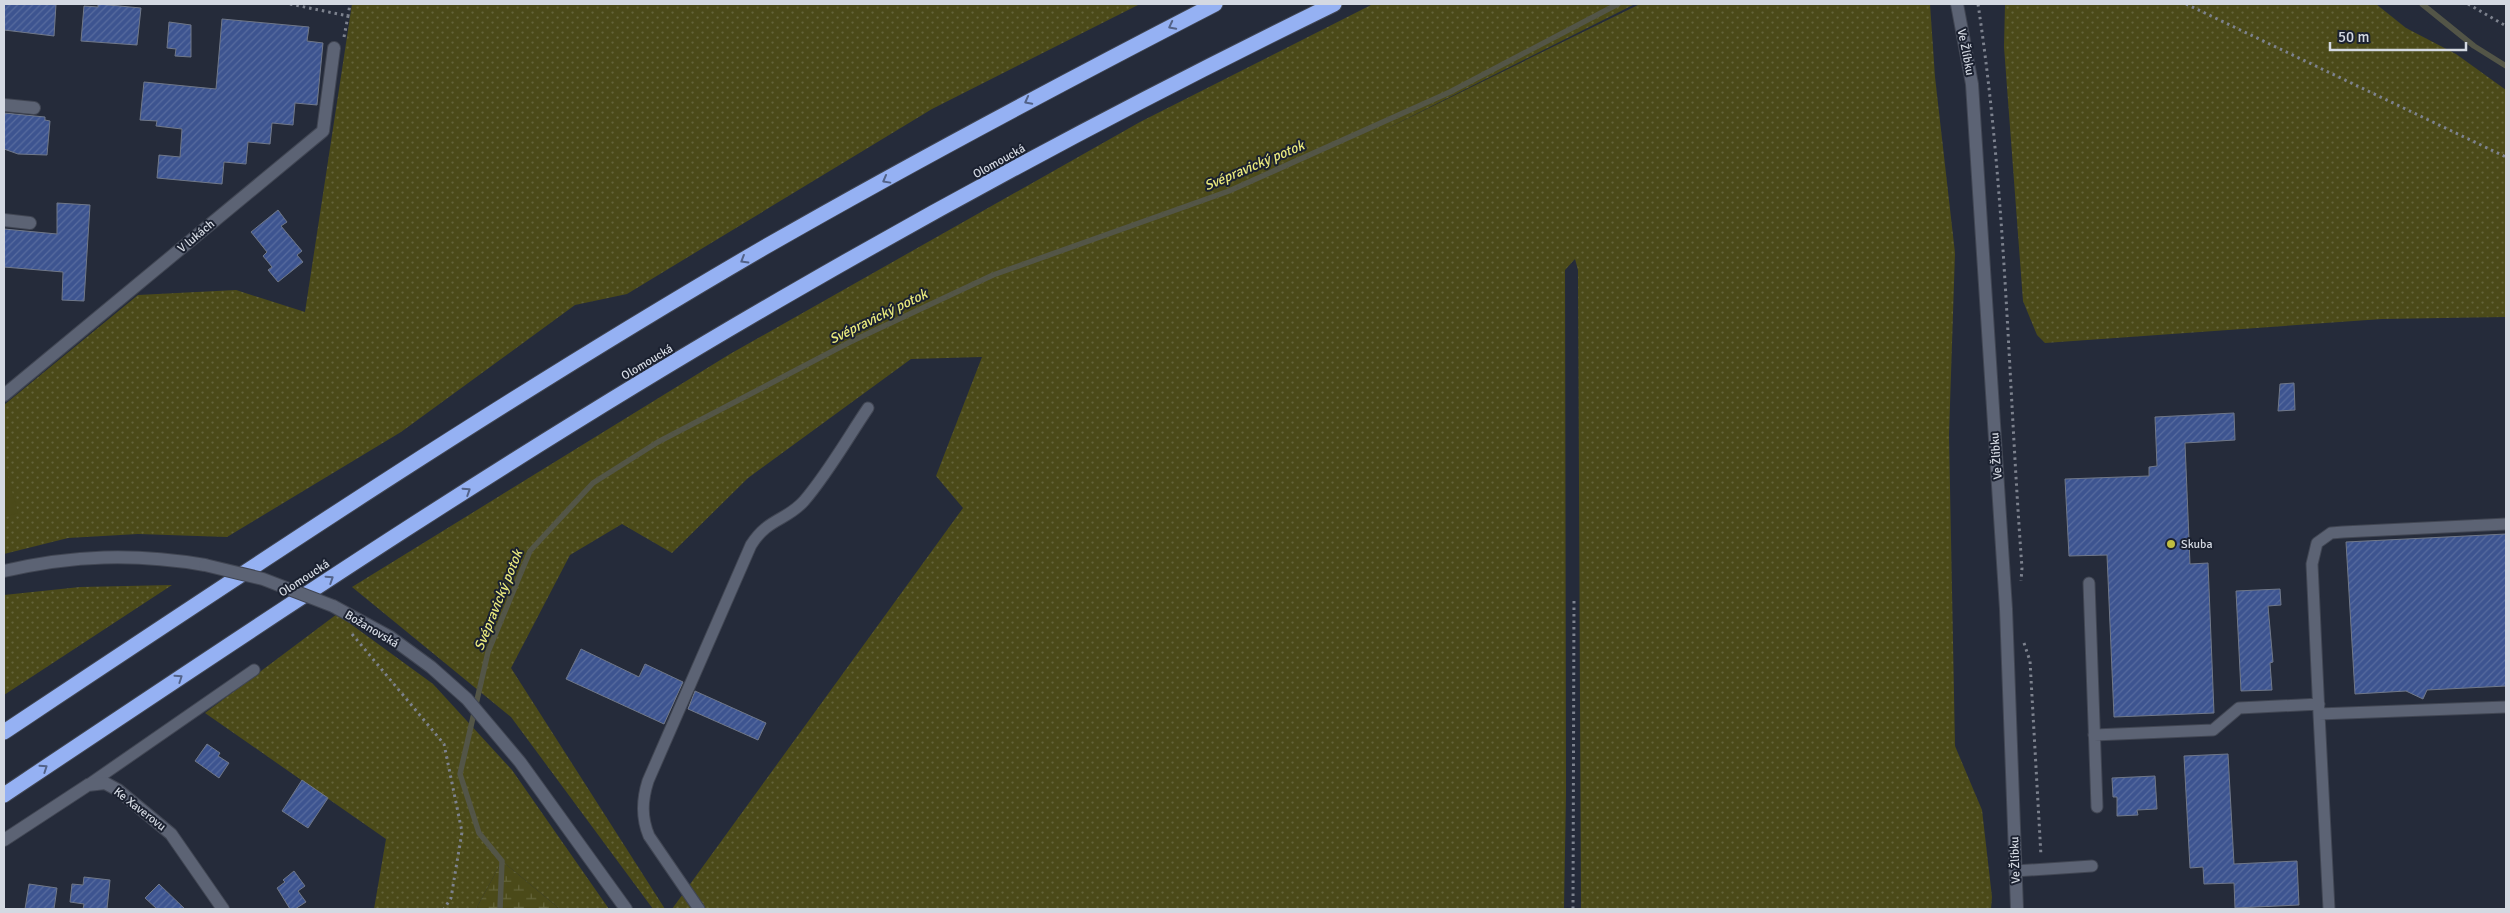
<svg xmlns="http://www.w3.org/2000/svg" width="2510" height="913" font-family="Signika,sans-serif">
	<defs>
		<pattern id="grass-dots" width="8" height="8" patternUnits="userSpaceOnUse" patternTransform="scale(1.25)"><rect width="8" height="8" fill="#4b4a19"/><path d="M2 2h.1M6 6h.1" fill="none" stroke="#64643a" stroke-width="1.8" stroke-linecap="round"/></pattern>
		<pattern id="wetland-marsh" width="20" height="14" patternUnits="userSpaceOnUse" patternTransform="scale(1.25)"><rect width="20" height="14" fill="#4b4a19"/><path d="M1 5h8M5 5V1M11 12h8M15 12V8" fill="none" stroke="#64643a"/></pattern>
		<pattern id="building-hatch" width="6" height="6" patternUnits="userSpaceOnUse" patternTransform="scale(1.25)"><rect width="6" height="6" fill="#3d5490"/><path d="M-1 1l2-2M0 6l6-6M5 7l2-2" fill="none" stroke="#586c9f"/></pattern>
	</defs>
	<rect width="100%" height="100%" fill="#252b3a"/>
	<path fill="url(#grass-dots)" d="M352,4H1140L932,109L627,294L575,305L401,432L227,537L138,534L68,538L4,554V405L138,295L236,290L305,312Z
		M1373,4H1635L1376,134L1640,4H1930L1935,77L1955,253L1949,435L1955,746L1982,810L1992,897L1991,909H1581L1578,270L1575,259L1565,270L1566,793L1564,909H672L963,508L936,476L982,357L911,359L748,478L672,553L622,524L570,555L511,668L665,909H653L511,717L352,587L730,354L1140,122Z
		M2005,4H2376L2406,28L2456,54L2506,90V317L2382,319L2045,343L2037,335L2023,301L2004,47Z
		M172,585L4,695V595L80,587Z
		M337,614L433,684L512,770L609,909H560L502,861L476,909H374L386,839L205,713Z"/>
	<path fill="url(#wetland-marsh)" d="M502,861L560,909H476Z"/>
	<path fill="#4b4a19" d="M7,472L18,513L4,517V473Z"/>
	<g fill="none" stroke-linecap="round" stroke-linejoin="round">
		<path stroke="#535547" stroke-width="5.5" d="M2422,4L2474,46L2506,66
			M500,909L502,861L479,833L460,774L488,652L530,551L593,483L658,442L850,342L993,275L1229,191L1450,92L1618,4"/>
	</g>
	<path fill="url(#building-hatch)" stroke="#707889" d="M4,4H56L54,36L4,30Z
		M98,4L141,8L137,45L81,41L84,6L98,7Z
		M222,19L309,27L307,41L323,43L317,105L295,103L293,125L272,123L270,144L248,142L246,164L224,162L222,184L157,178L159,155L180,157L182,129L156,126L157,121L140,120L144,82L216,89Z
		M169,22L191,25V57L175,56L176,49L167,48Z
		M4,113L45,117V120L50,121L47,155L18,154L4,149Z
		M57,203L90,205L84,301L62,300L63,272L4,267V229L57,234Z
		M278,210L287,222L281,226L302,251L297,255L303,262L278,282L268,270L272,267L263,256L267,252L251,232Z
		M2294,383L2295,410L2278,411L2280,384Z
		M2234,413L2235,440L2185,443L2190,564L2208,563L2214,713L2114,717L2107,555L2069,556L2065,479L2149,476V467L2157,466L2155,417Z
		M2506,534V686L2427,690L2423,699L2406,691L2355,694L2346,542Z
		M2280,589L2281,605L2268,606L2273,662L2270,663L2272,690L2241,691L2236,591Z
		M581,649L639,677L645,664L683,682L664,724L566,679Z
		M695,691L766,723L758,740L688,709Z
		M207,744L220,753L218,756L229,763L219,778L195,761Z
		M2228,754L2234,864L2297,861L2299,905L2235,908L2234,883L2204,884L2203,867L2190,868L2184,756Z
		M2155,776L2157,809L2137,810L2138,815L2117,816V797H2113L2112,778Z
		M302,780L328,798L308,828L282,811Z
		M294,871L305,886L298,891L306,902L295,909H290L277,888L285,882L283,880Z
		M84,877L110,880L107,909H83L84,904L70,902L72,884L83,885Z
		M29,884L57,888L54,909H25Z
		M159,884L185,909H157L145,898Z"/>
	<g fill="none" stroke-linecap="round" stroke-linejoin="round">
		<defs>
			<path id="lane" d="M2089,583L2097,807
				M2319,714L2312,564L2317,543L2331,533L2343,532L2506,524
				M2094,735L2213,730L2239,708L2319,704
				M88,785L254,670
				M2015,871L2092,866
				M699,909L649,836C641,817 642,800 648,781L751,545C768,518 786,521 804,501C828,473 847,439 868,408
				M2329,909L2319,714L2506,707"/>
			<path id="street" d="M4,105L34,108
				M4,220L30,223
				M4,395L323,131L334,48
				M4,840L88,785L105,783L118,790L171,834L223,909"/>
			<path id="secondary" d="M1957,4L1972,84L2006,609L2017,909
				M4,571C74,555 134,553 205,565
				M333,606L390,637L431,667L467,699L520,762L626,909"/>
			<path id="highway" d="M4,732C255,565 505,398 765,247C913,162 1064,82 1215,4
				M4,795C264,621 526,445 798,289C973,188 1152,93 1334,4"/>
		</defs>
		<use href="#lane" stroke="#414653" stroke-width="13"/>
		<use href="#street" stroke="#414653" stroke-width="14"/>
		<use href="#secondary" stroke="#414653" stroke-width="14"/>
		<use href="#highway" stroke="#414653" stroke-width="17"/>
		<path stroke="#7d828e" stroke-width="3" stroke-dasharray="2.5 4" stroke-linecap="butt" d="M290,4L348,16L350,4
			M1978,4C2006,190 2008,380 2022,568L2021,581
			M2186,4L2506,157
			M2468,4L2506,26
			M344,37L348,16
			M352,634L444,744L462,832L451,898L444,909
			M2024,643L2030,661L2041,856
			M1573,909L1574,597"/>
		<use href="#lane" stroke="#5c6374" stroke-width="11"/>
		<use href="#street" stroke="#5c6374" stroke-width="12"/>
		<use href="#secondary" stroke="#5c6374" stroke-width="12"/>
		<use href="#highway" stroke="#95b1f3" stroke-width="15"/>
		<defs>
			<path id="secondary-bridge" d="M205,565L263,579L333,606"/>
		</defs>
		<use href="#secondary-bridge" stroke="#414653" stroke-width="14" stroke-linecap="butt"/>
		<use href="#secondary-bridge" stroke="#5c6374" stroke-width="12"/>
	</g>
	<defs><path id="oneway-chevron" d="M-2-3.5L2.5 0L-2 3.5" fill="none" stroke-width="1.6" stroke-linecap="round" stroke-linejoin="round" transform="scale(1.25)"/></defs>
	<g stroke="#526288">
		<use href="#oneway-chevron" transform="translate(1172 26) rotate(153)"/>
		<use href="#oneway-chevron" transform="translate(1028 101) rotate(152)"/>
		<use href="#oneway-chevron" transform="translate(886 180) rotate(151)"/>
		<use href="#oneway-chevron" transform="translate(744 260) rotate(149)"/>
		<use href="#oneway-chevron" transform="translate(467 491) rotate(-33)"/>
		<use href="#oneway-chevron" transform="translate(330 579) rotate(-33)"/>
		<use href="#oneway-chevron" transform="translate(179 678) rotate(-34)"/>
		<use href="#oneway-chevron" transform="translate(44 768) rotate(-34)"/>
	</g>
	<circle fill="#c0be41" stroke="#1b2130" stroke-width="2" cx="2171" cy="544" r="5"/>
	<g text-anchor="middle" stroke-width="4" stroke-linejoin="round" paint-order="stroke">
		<g font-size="12" fill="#d4d9e2" stroke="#1b2130">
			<text transform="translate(1966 52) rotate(79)" y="4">Ve Žlíbku</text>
			<text transform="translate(999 161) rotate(-29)" y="4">Olomoucká</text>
			<text transform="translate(196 236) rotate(-40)" y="4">V lukách</text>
			<text transform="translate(647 362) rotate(-31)" y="4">Olomoucká</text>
			<text transform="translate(1996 456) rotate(-94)" y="4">Ve Žlíbku</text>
			<text transform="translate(304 578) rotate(-33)" y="4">Olomoucká</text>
			<text transform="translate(372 629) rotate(31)" y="4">Božanovská</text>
			<text transform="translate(140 809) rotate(38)" y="4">Ke Xaverovu</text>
			<text transform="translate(2015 860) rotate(-92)" y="4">Ve Žlíbku</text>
		</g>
		<g font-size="12" fill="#d4d9e2" stroke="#1b2130" text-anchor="start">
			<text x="2181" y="548">Skuba</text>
		</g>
		<g font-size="14" font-style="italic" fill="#eaea7d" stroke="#1b2130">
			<text transform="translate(1254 165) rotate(-23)" y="5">Svépravický potok</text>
			<text transform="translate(878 316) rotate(-26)" y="5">Svépravický potok</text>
			<text transform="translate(498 600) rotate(-68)" y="5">Svépravický potok</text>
		</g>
	</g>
	<rect width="2510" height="913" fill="none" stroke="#d4d9e2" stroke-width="10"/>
	<path d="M2330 42v8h136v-8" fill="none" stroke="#d4d9e2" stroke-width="2.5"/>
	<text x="2338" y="42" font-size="15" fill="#d4d9e2" stroke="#1b2130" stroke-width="4" paint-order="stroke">50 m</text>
</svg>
